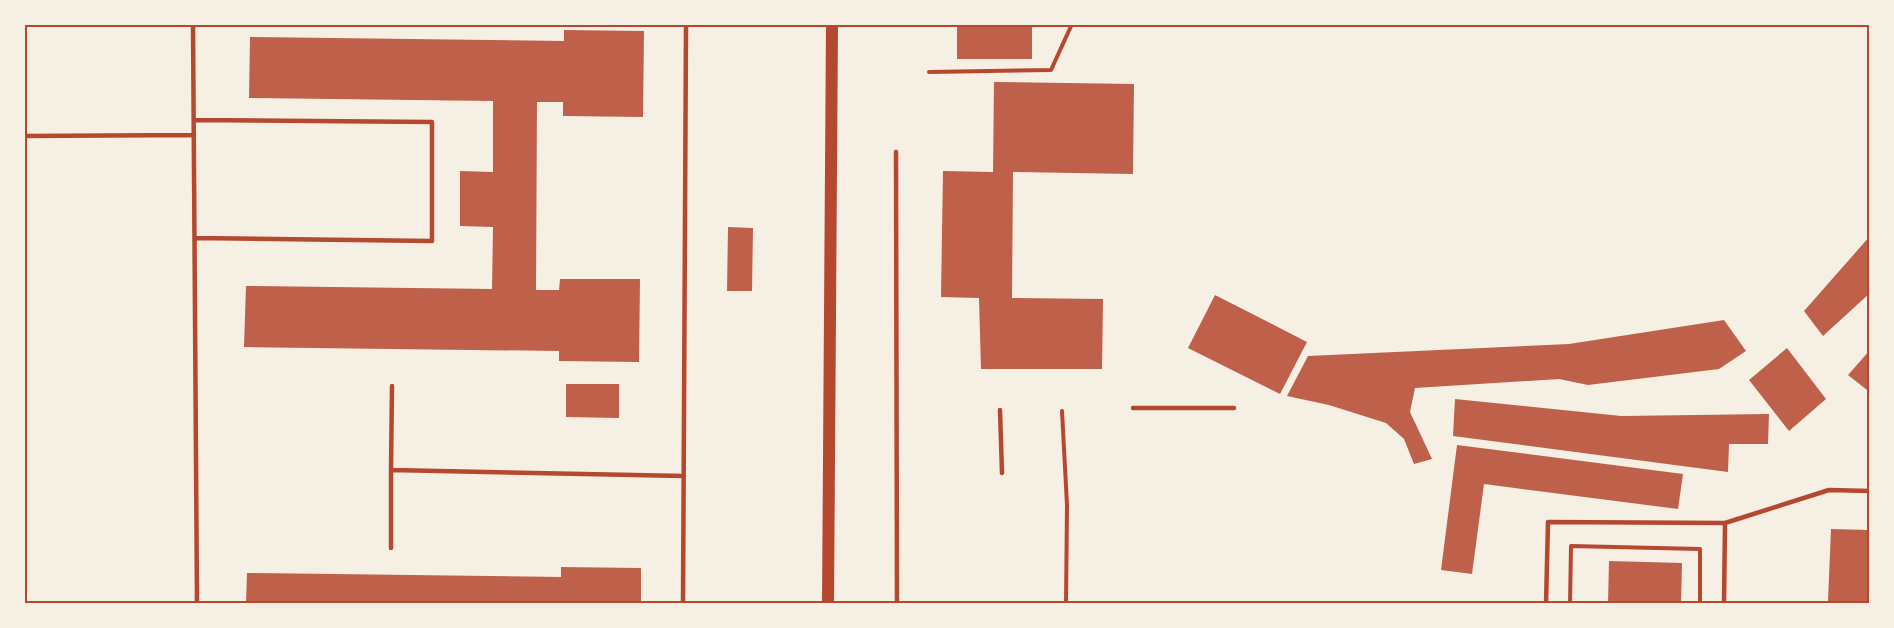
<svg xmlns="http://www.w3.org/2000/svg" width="1894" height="628" font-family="Inter,sans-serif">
	<rect width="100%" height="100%" fill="#f6efe4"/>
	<path fill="#bf614a" d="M957,24H1032V59H957Z
		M564,30L644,31L643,117L563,116V102H537L536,290H559L560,279H640L639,362L559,361V351L244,347L246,286L492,289L493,227L460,226V171L493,172V101L249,98L250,37L564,41Z
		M994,82L1134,84L1133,174L1013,172L1012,298L1103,299L1102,369H981L979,298L941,297L943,171L993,172Z
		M728,227L753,228L752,291H727Z
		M1870,236V293L1823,336L1804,311Z
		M1215,295L1307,342L1280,394L1188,348Z
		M1724,320L1746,351L1719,369L1588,385L1559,379L1415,388L1410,412L1432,459L1414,464L1404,439L1386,423L1329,405L1287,396L1308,356L1569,344Z
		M1787,348L1826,399L1789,431L1749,380Z
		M1870,350V387L1867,390L1848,375Z
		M566,384H619V418L566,417Z
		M1455,399L1621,416L1769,414L1768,444H1729L1728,472L1453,436Z
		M1457,445L1683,474L1678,509L1484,484L1472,574L1441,570Z
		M1831,529L1870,530V602L1828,601Z
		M1609,561L1682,563L1681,604H1608Z
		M561,567L641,568V604H246L247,573L561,577Z"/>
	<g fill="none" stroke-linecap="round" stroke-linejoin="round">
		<path stroke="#b5482f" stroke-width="4" d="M929,72L1051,70L1072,24
			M1062,411L1067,505L1066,604
			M1570,604L1571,546L1700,549V604"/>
		<path stroke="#b5482f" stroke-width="4.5" d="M193,24L197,604
			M194,120L432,122V241L195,238
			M24,136L194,135
			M896,152L897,604
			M1133,408H1234
			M1000,410L1002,473
			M391,470L392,386
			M1725,523L1829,490L1870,491
			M391,548V470L684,476
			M683,604L686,24
			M1546,604L1548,522L1725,523L1724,604"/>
		<path stroke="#b5482f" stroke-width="12" d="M828,604L832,24"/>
	</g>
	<rect width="1894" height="628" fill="none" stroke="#f6efe4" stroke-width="51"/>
	<rect x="26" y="26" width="1842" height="576" fill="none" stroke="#b5482f" stroke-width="2"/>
</svg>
